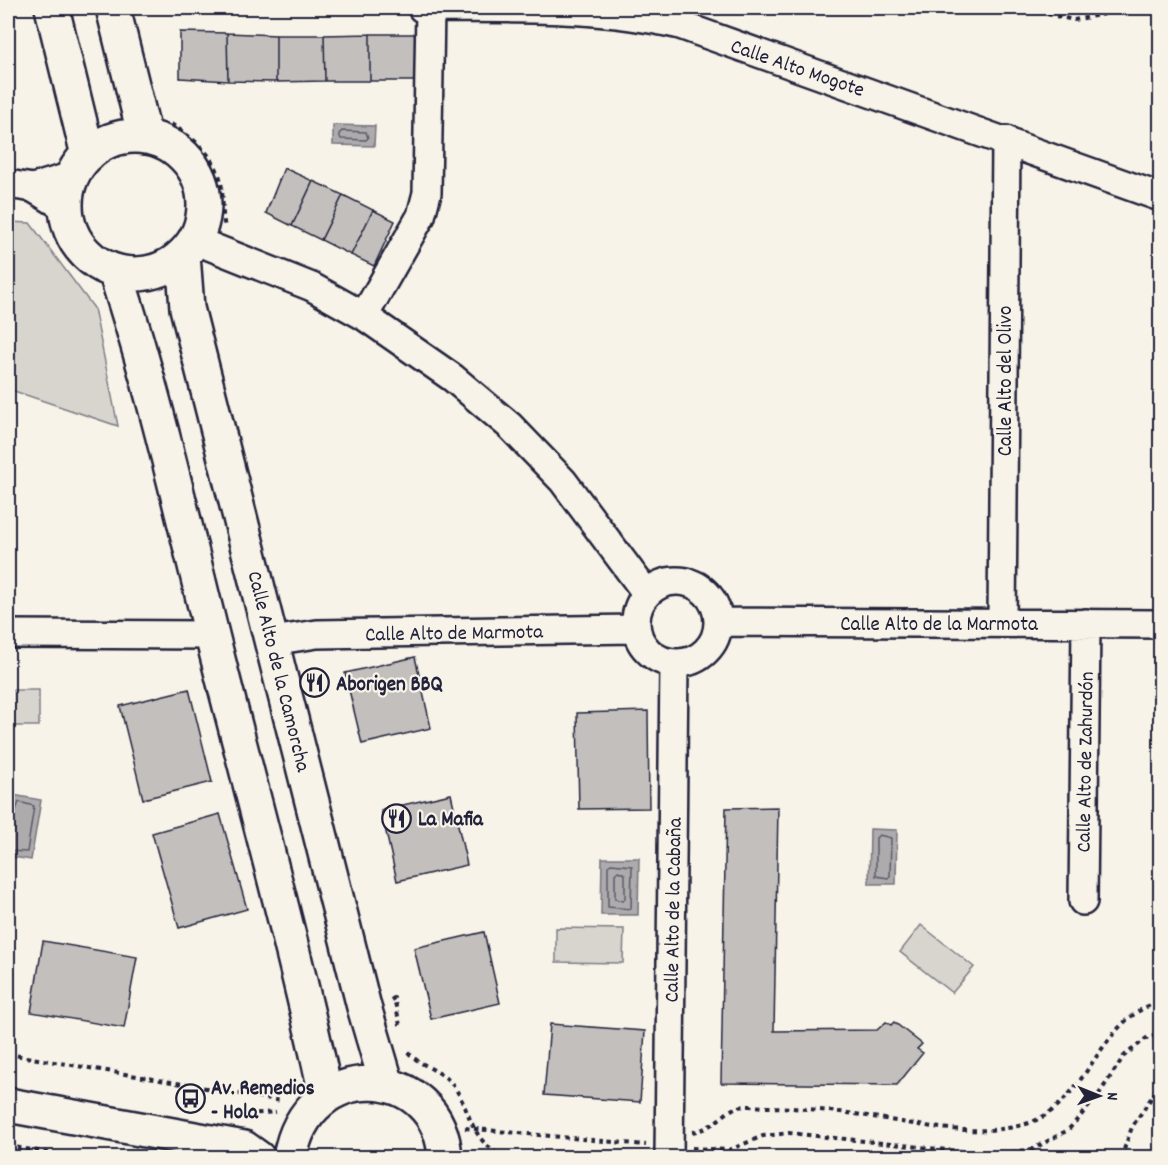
<svg xmlns="http://www.w3.org/2000/svg" width="1168" height="1165" font-family="Dekko,sans-serif">
	<rect width="100%" height="100%" fill="#f7f3e8"/>
	<filter id="ink" filterUnits="userSpaceOnUse"><feTurbulence type="fractalNoise" baseFrequency=".0167" numOctaves="2"/><feDisplacementMap in="SourceGraphic" scale="12" xChannelSelector="R" yChannelSelector="G"/><feConvolveMatrix kernelMatrix="1 2 1 2 8 2 1 2 1" color-interpolation-filters="sRGB"/></filter>
	<g filter="url(#ink)">
		<path fill="#d8d5cf" stroke="#7d7c85" stroke-width="1.5" d="M8,222L30,223L94,308L118,426L8,389Z
			M8,690H39V726H8Z
			M921,925L974,967L952,993L900,952Z
			M556,928L624,929L623,963L556,962Z"/>
		<path fill="#aeabad" stroke="#76747f" stroke-width="1.5" d="M333,125L375,126L374,146L333,145Z
			M13,795L41,800L31,860L8,856V827Z
			M870,829L897,830L896,884H869Z
			M602,858H639L638,915H601Z"/>
		<g fill="none" stroke-linecap="round" stroke-linejoin="round">
			<path stroke="#5a5969" stroke-width="1.5" d="M342,131L366,132L368,138L366,140L341,139L339,134Z
				M8,816L15,813L19,802L34,806L27,852L8,851
				M879,835L891,838L890,876L888,878L876,876V838Z
				M611,864L632,866L631,909L608,907V866Z
				M618,871L625,874V899L623,901L615,899V874Z"/>
		</g>
		<path fill="#c2bfbd" stroke="#22223b" stroke-width="1.5" d="M180,32L227,33L228,81L180,78Z
			M227,33L276,35V82L228,81Z
			M370,34H420V81H370Z
			M370,34V81H325L324,35Z
			M276,35H324L325,81L276,82Z
			M284,168L313,181L292,226L266,213Z
			M313,181L343,195L321,240L292,226Z
			M343,195L373,210L351,255L321,240Z
			M373,210L395,221L374,266L351,255Z
			M415,657L431,728L362,744L345,673Z
			M189,689L212,782L143,799L120,706Z
			M648,711L649,808L579,809L577,713Z
			M451,794L467,865L397,881L381,810Z
			M778,807L774,1031L877,1030L886,1022L891,1025L894,1022L922,1044L917,1049L923,1053L897,1085L721,1083L726,808Z
			M220,814L247,909L179,928L152,833Z
			M484,932L500,1003L431,1019L414,948Z
			M43,941L137,957L124,1028L31,1012Z
			M550,1024L645,1031L640,1102L544,1095Z"/>
		<g fill="none" stroke-linecap="round" stroke-linejoin="round">
			<defs>
				<path id="street" d="M422,8C507,9 597,5 680,25L1160,197
					M8,184L33,188
					M66,208L33,188L72,176
					M194,240L312,287L364,316L453,378L510,426L563,481L647,594
					M364,316L421,216L427,193L430,8
					M636 622a41 41 0 1 1 82 0a41 41 0 1 1-82 0Z
					M718,622L1160,624
					M1002,622L1006,140
					M8,634L212,635
					M272,641L317,634L636,629
					M1083,901L1086,623
					M669,1158L674,663"/>
				<path id="secondary" d="M52,8L88,155
					M113,8L145,137
					M66 205a69 69 0 1 1 138 0a69 69 0 1 1-138 0Z
					M183,255L187,308L364,1007L387,1085
					M115,271C157,399 186,532 219,663C255,806 295,950 326,1095
					M8,1105L244,1148L258,1158
					M290,1158C306,1055 440,1062 445,1158"/>
			</defs>
			<use href="#street" stroke="#22223b" stroke-width="32"/>
			<use href="#secondary" stroke="#22223b" stroke-width="38"/>
			<path stroke="#22223b" stroke-width="4" stroke-dasharray="4.5 4.5" stroke-linecap="butt" d="M1021,8L1074,20L1136,8
				M171,124C195,139 219,158 222,189C223,201 222,216 225,227
				M391,1000L394,998L400,1025
				M408,1052C419,1066 442,1070 453,1085C469,1107 471,1138 495,1151
				M8,1054L282,1101
				M248,1114L276,1112
				M465,1128L646,1145
				M692,1132C715,1129 727,1108 739,1107C749,1105 760,1107 771,1107C796,1108 823,1110 848,1113C906,1121 972,1141 1029,1123C1089,1102 1098,1018 1160,1002
				M8,1146L78,1158
				M692,1148L729,1150L763,1136L789,1133L995,1155L1033,1149L1068,1130L1097,1097L1124,1056L1148,1037L1160,1035
				M1121,1158L1132,1127L1160,1085"/>
			<use href="#street" stroke="#f7f3e8" stroke-width="27"/>
			<use href="#secondary" stroke="#f7f3e8" stroke-width="33"/>
		</g>
	</g>
	<defs>
		<symbol id="restaurant-ring" viewBox="-11 -11 22 22"><circle r="9.5" fill="#f7f3e8" stroke="#22223b" stroke-width="1.5"/><path d="M-5-6h1v4h1v-4h1v4h1v-4h1v5L-1.5 .5V6h-2V.5L-5-1ZM5-6V6H3V1.5H1.5Q1.5-4 5-6Z" fill="#22223b"/></symbol>
		<symbol id="bus-ring" viewBox="-11 -11 22 22"><circle r="9.5" fill="#f7f3e8" stroke="#22223b" stroke-width="1.5"/><path d="M-5-6H5V4H4V6H2V4H-2V6H-4V4H-5ZM-3.5-4V0h7V-4ZM-3.5 1.2v1.5H-2V1.2ZM2 1.2v1.5H3.5V1.2Z" fill="#22223b"/></symbol>
	</defs>
	<g fill-rule="evenodd">
		<use href="#restaurant-ring" x="298" y="666" width="33" height="33"/>
		<use href="#restaurant-ring" x="380" y="802" width="33" height="33"/>
		<use href="#bus-ring" x="174" y="1082" width="33" height="33"/>
	</g>
	<g text-anchor="middle" stroke-width="4.5" stroke-linejoin="round" paint-order="stroke">
		<g font-size="21" fill="#22223b" stroke="#f7f3e8">
			<text transform="translate(798 67) rotate(19)" y="7">Calle Alto Mogote</text>
			<text transform="translate(1004 381) rotate(-90)" y="7">Calle Alto del Olivo</text>
			<text x="939" y="630">Calle Alto de la Marmota</text>
			<text transform="translate(454 632) rotate(-1)" y="7">Calle Alto de Marmota</text>
			<text transform="translate(280 671) rotate(76)" y="7">Calle Alto de la Camorcha</text>
			<text transform="translate(1084 762) rotate(-89)" y="7">Calle Alto de Zahurdón</text>
			<text transform="translate(672 910) rotate(-89)" y="7">Calle Alto de la Cabaña</text>
		</g>
		<g font-size="21" font-weight="bold" fill="#22223b" stroke="#f7f3e8" text-anchor="start">
			<text x="336" y="690">Aborigen BBQ</text>
			<text x="418" y="825">La Mafia</text>
			<text x="211" y="1094">Av. Remedios<tspan x="211" dy="24">- Hola</tspan></text>
		</g>
	</g>
	<rect width="1168" height="1165" fill="none" stroke="#f7f3e8" stroke-width="30"/>
	<rect x="15" y="15" width="1138" height="1135" fill="none" stroke="#22223b" stroke-width="2" filter="url(#ink)"/>
	<g transform="translate(1099 1096) rotate(91)" stroke="#f7f3e8" stroke-width="4.5" paint-order="stroke">
	<path d="M0-4.5L10 22L0 15L-10 22Z" fill="#22223b"/>
	<text y="-9" font-size="16" font-weight="bold" text-anchor="middle" fill="#22223b">N</text>
	</g>
</svg>
